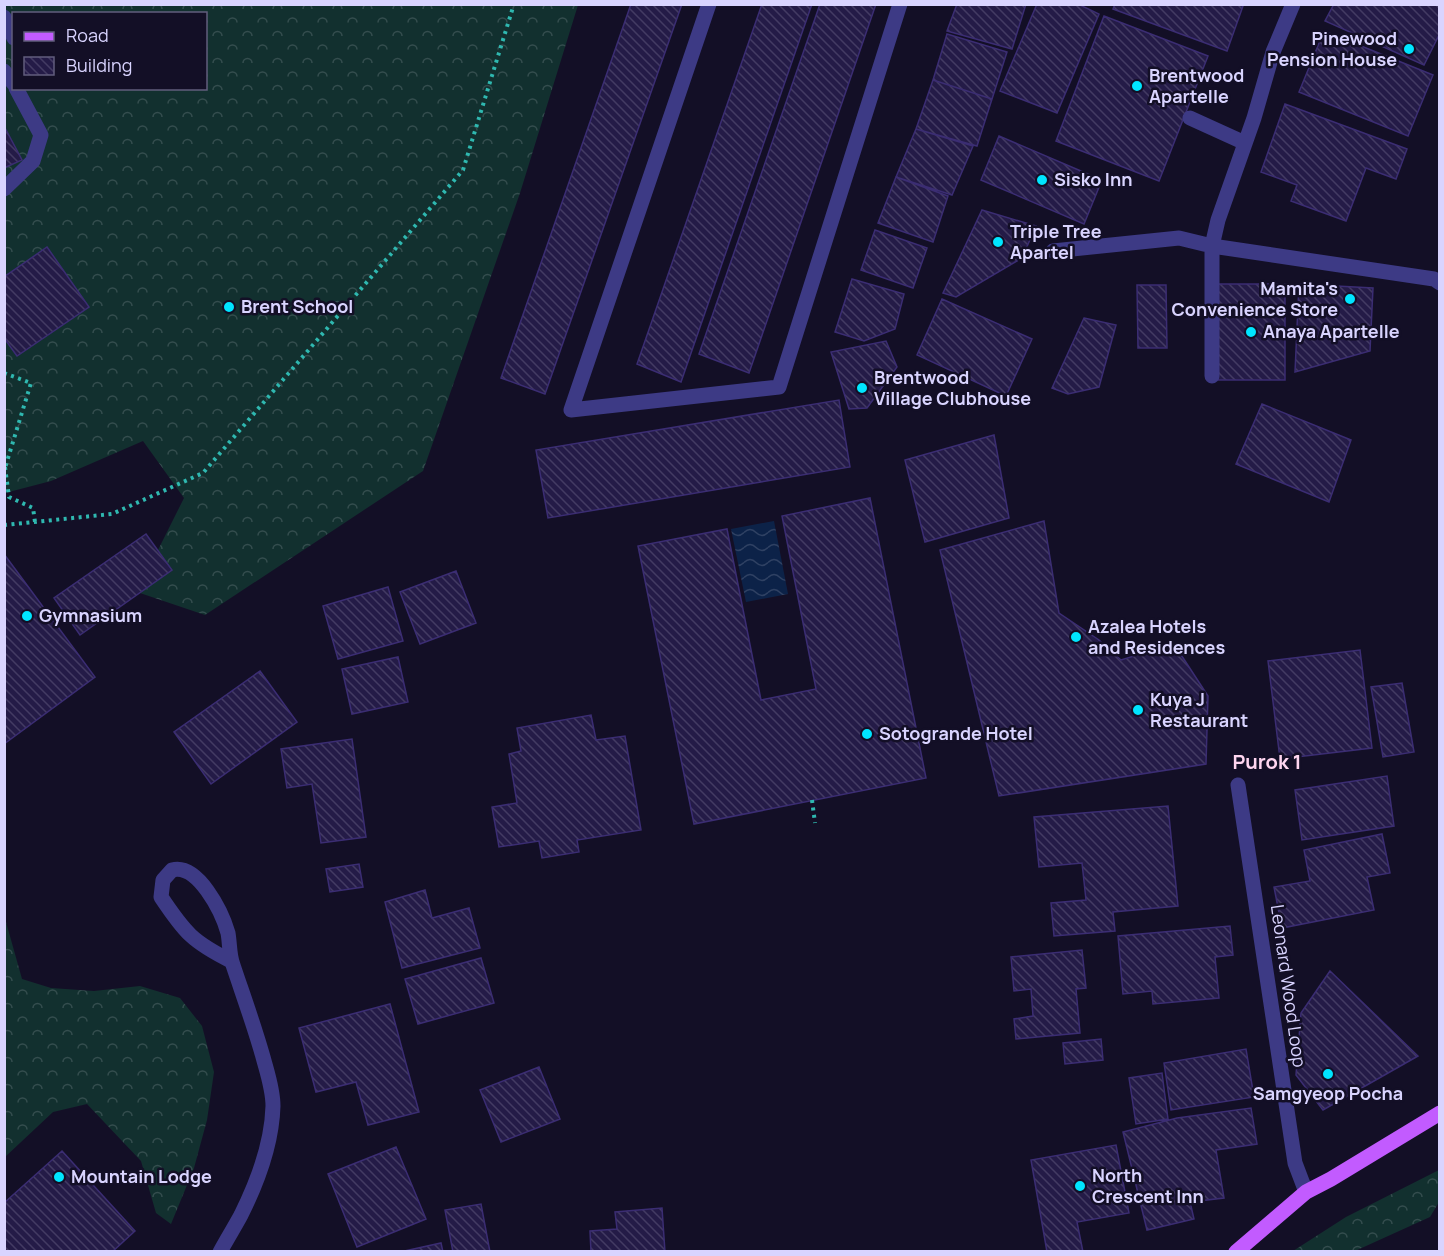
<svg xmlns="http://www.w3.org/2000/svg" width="1444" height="1256" font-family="Manrope,sans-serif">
	<defs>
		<pattern id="forest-crowns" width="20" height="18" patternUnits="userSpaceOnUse" patternTransform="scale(1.5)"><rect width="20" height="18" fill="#12302f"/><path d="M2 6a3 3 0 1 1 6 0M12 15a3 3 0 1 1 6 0" fill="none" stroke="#344d4e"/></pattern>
		<pattern id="water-waves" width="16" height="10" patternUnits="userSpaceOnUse" patternTransform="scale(1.5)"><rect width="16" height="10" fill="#0c2248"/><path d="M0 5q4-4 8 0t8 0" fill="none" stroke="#2f4163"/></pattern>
		<pattern id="building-back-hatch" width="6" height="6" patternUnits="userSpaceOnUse" patternTransform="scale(1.5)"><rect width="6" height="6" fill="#241b47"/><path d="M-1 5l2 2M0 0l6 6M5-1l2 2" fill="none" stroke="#433b63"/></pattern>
	</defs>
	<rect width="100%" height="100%" fill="#130f26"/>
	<path fill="url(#forest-crowns)" fill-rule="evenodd" d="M4,5H578L520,193L423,471L205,615L137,592L184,498L143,441L51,481L5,493ZM14,14H206V88H14Z
		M4,915L22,979L51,988L94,991L140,986L180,998L202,1026L214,1072L207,1120L194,1168L171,1224L156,1213L141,1161L87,1104L53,1112L5,1157Z
		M1439,1170V1202L1430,1217L1355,1251H1293L1346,1217Z"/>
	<path fill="url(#water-waves)" d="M774,521L788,594L746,602L731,529Z"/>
	<path fill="url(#building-back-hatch)" stroke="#3b2d73" stroke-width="1.5" d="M631,4H682L545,394L501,378Z
		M762,4H812L681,382L637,364Z
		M820,4H876L749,373L699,354Z
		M957,4H1026L1012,49L947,31Z
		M1037,4H1078L1099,14L1057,113L1000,91Z
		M1115,4H1238L1243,6L1227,51L1113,9Z
		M1334,4H1440V33L1424,65L1325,21Z
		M1104,16L1208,56L1159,181L1056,141Z
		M1324,31L1433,75L1408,136L1299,92Z
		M947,34L1007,52L992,99L933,80Z
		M933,80L992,99L977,146L916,129Z
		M1285,104L1407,149L1396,179L1366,168L1346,221L1291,201L1297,185L1261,172Z
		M4,126L22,160L4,168Z
		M916,129L973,146L952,195L896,177Z
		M999,136L1102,180L1084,224L981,180Z
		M896,177L948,196L933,242L878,223Z
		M982,210L1036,226L1022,258L956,297L943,293Z
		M875,230L927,248L913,288L861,270Z
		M47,247L89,307L17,356L4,338V277Z
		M852,279L904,294L895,329L864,341L835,332Z
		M1218,284H1285V380H1218Z
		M1299,284L1373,288L1370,351L1295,372Z
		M1137,285H1166L1167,348H1138Z
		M942,299L1032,339L1006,396L917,355Z
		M1084,318L1116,325L1099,387L1068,394L1052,388Z
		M886,341L897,367L867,408L849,409L831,352Z
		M839,400L850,467L548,518L536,450Z
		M1262,404L1351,440L1329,502L1236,464Z
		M994,435L1009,518L925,542L905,460Z
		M870,498L926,778L694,824L638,546L727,529L761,700L816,689L782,516Z
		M1044,521L1059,613L1099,640L1121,660L1174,644L1208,696L1206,764L999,796L940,550Z
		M146,534L172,570L80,635L54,598Z
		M4,554L95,677L4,744Z
		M456,571L476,623L420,644L400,592Z
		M388,587L403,641L338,659L323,606Z
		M1360,650L1372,748L1280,759L1268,661Z
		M398,657L408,702L352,714L342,669Z
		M260,671L297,722L211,784L174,732Z
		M1402,683L1414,752L1383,757L1371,687Z
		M591,715L596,740L625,736L641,830L577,840L579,852L542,858L539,841L499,847L492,807L517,803L509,754L521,751L517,728Z
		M352,739L366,837L321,843L312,784L287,788L281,749Z
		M1387,776L1394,826L1302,840L1295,790Z
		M1168,806L1178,906L1113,912L1115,931L1054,936L1051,903L1086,900L1082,863L1039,867L1034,817Z
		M1382,834L1390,873L1367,877L1374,910L1282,928L1274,887L1310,881L1304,850Z
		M359,864L363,887L330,892L326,869Z
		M425,890L432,918L469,908L480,948L402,968L385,902Z
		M1230,926L1233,955L1215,957L1219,998L1153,1004L1152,991L1123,994L1118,936Z
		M1082,950L1086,988L1076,989L1080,1033L1016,1039L1014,1019L1033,1016L1031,989L1014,991L1011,957Z
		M481,958L494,1003L418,1024L405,979Z
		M1330,971L1418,1056L1323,1110L1296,1075L1301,1013Z
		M390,1004L419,1112L368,1125L356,1082L316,1092L299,1028Z
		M1101,1039L1103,1060L1065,1064L1063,1043Z
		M1246,1049L1254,1097L1171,1110L1164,1063Z
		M539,1067L560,1119L501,1142L480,1090Z
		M1162,1073L1168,1119L1136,1124L1129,1078Z
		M1251,1108L1257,1144L1216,1150L1224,1198L1190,1202L1194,1219L1147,1230L1123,1132L1177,1118Z
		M1116,1145L1129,1213L1077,1222L1083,1252H1047L1031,1160Z
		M396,1147L426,1219L357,1247L328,1174Z
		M62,1151L135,1231L112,1252H4V1203Z
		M481,1204L490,1252H453L445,1210Z
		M662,1208L665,1252H591L590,1231L617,1229L615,1212Z
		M441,1243L443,1252H400Z"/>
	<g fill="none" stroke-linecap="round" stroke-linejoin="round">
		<path stroke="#2fb8b0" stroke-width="4" stroke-dasharray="3 4.5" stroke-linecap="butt" d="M4,373L31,383L5,468
			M5,467L9,497L33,508L35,522
			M4,525L112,514L203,473L463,170L514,4
			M812,800L815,823"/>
		<path stroke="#3d3a85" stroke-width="15" d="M709,4L571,410L779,387L900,4
			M1293,4L1273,52L1254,118L1218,220L1212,246L1434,279L1440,283
			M4,17L14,38
			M4,71L14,84
			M1190,118L1245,143
			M4,189L33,161L41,135L16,88
			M1053,251L1179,238L1212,246V376
			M1238,785L1295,1163L1306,1192
			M220,1252C227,1239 234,1228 241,1215C257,1183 272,1142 273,1106C273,1089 267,1072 263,1057C254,1025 243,995 233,965C229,955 230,944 228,933C222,912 198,863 172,870L163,880L161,897C185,933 193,942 231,961"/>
		<path stroke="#c25bff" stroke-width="15" d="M1236,1252L1306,1192L1331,1179L1440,1113"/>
	</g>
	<g fill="#00e5ff" stroke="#130f26" stroke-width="2">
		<circle cx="1409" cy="49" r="6"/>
		<circle cx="1137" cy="86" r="6"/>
		<circle cx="1042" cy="180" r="6"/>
		<circle cx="998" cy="242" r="6"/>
		<circle cx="1350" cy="299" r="6"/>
		<circle cx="229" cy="307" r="6"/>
		<circle cx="1251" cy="332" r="6"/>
		<circle cx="862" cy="388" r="6"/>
		<circle cx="27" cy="616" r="6"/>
		<circle cx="1076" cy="637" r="6"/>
		<circle cx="1138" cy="710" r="6"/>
		<circle cx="867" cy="734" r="6"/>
		<circle cx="1328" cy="1074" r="6"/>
		<circle cx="59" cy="1177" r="6"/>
		<circle cx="1080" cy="1186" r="6"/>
	</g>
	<g text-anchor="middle" stroke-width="5" stroke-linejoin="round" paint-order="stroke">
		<g font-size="18" font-weight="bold" fill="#d9d4ff" stroke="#130f26" text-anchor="start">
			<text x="1397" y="45" text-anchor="end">Pinewood<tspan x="1397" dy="21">Pension House</tspan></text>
			<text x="1149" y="82">Brentwood<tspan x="1149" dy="21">Apartelle</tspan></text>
			<text x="1054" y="186">Sisko Inn</text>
			<text x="1010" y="238">Triple Tree<tspan x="1010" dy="21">Apartel</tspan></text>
			<text x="1338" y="295" text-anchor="end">Mamita's<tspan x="1338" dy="21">Convenience Store</tspan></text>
			<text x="241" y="313">Brent School</text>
			<text x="1263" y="338">Anaya Apartelle</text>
			<text x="874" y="384">Brentwood<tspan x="874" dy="21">Village Clubhouse</tspan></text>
			<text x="39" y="622">Gymnasium</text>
			<text x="1088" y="633">Azalea Hotels<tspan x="1088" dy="21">and Residences</tspan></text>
			<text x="1150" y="706">Kuya J<tspan x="1150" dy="21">Restaurant</tspan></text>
			<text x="879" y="740">Sotogrande Hotel</text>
			<text x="1328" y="1100" text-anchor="middle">Samgyeop Pocha</text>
			<text x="1092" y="1182">North<tspan x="1092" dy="21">Crescent Inn</tspan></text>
			<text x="71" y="1183">Mountain Lodge</text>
		</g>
		<g font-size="18" fill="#d9d4ff" stroke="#130f26">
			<text transform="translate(1288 986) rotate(82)" y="6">Leonard Wood Loop</text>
		</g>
		<g font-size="20" font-weight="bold" fill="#ffd6f0" stroke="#130f26">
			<text x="1267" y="769">Purok 1</text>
		</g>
	</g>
	<rect width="1444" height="1256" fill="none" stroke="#d9d4ff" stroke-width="12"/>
	<rect x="12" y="12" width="195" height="78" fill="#130f26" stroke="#625e7d" stroke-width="1.5"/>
	<rect x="24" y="32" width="30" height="9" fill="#c25bff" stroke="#625e7d" stroke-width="1.5"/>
	<text x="66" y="42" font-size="18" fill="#d9d4ff">Road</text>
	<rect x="24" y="57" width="30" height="18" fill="url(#building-back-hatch)" stroke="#625e7d" stroke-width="1.5"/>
	<text x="66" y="72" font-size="18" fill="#d9d4ff">Building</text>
</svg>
